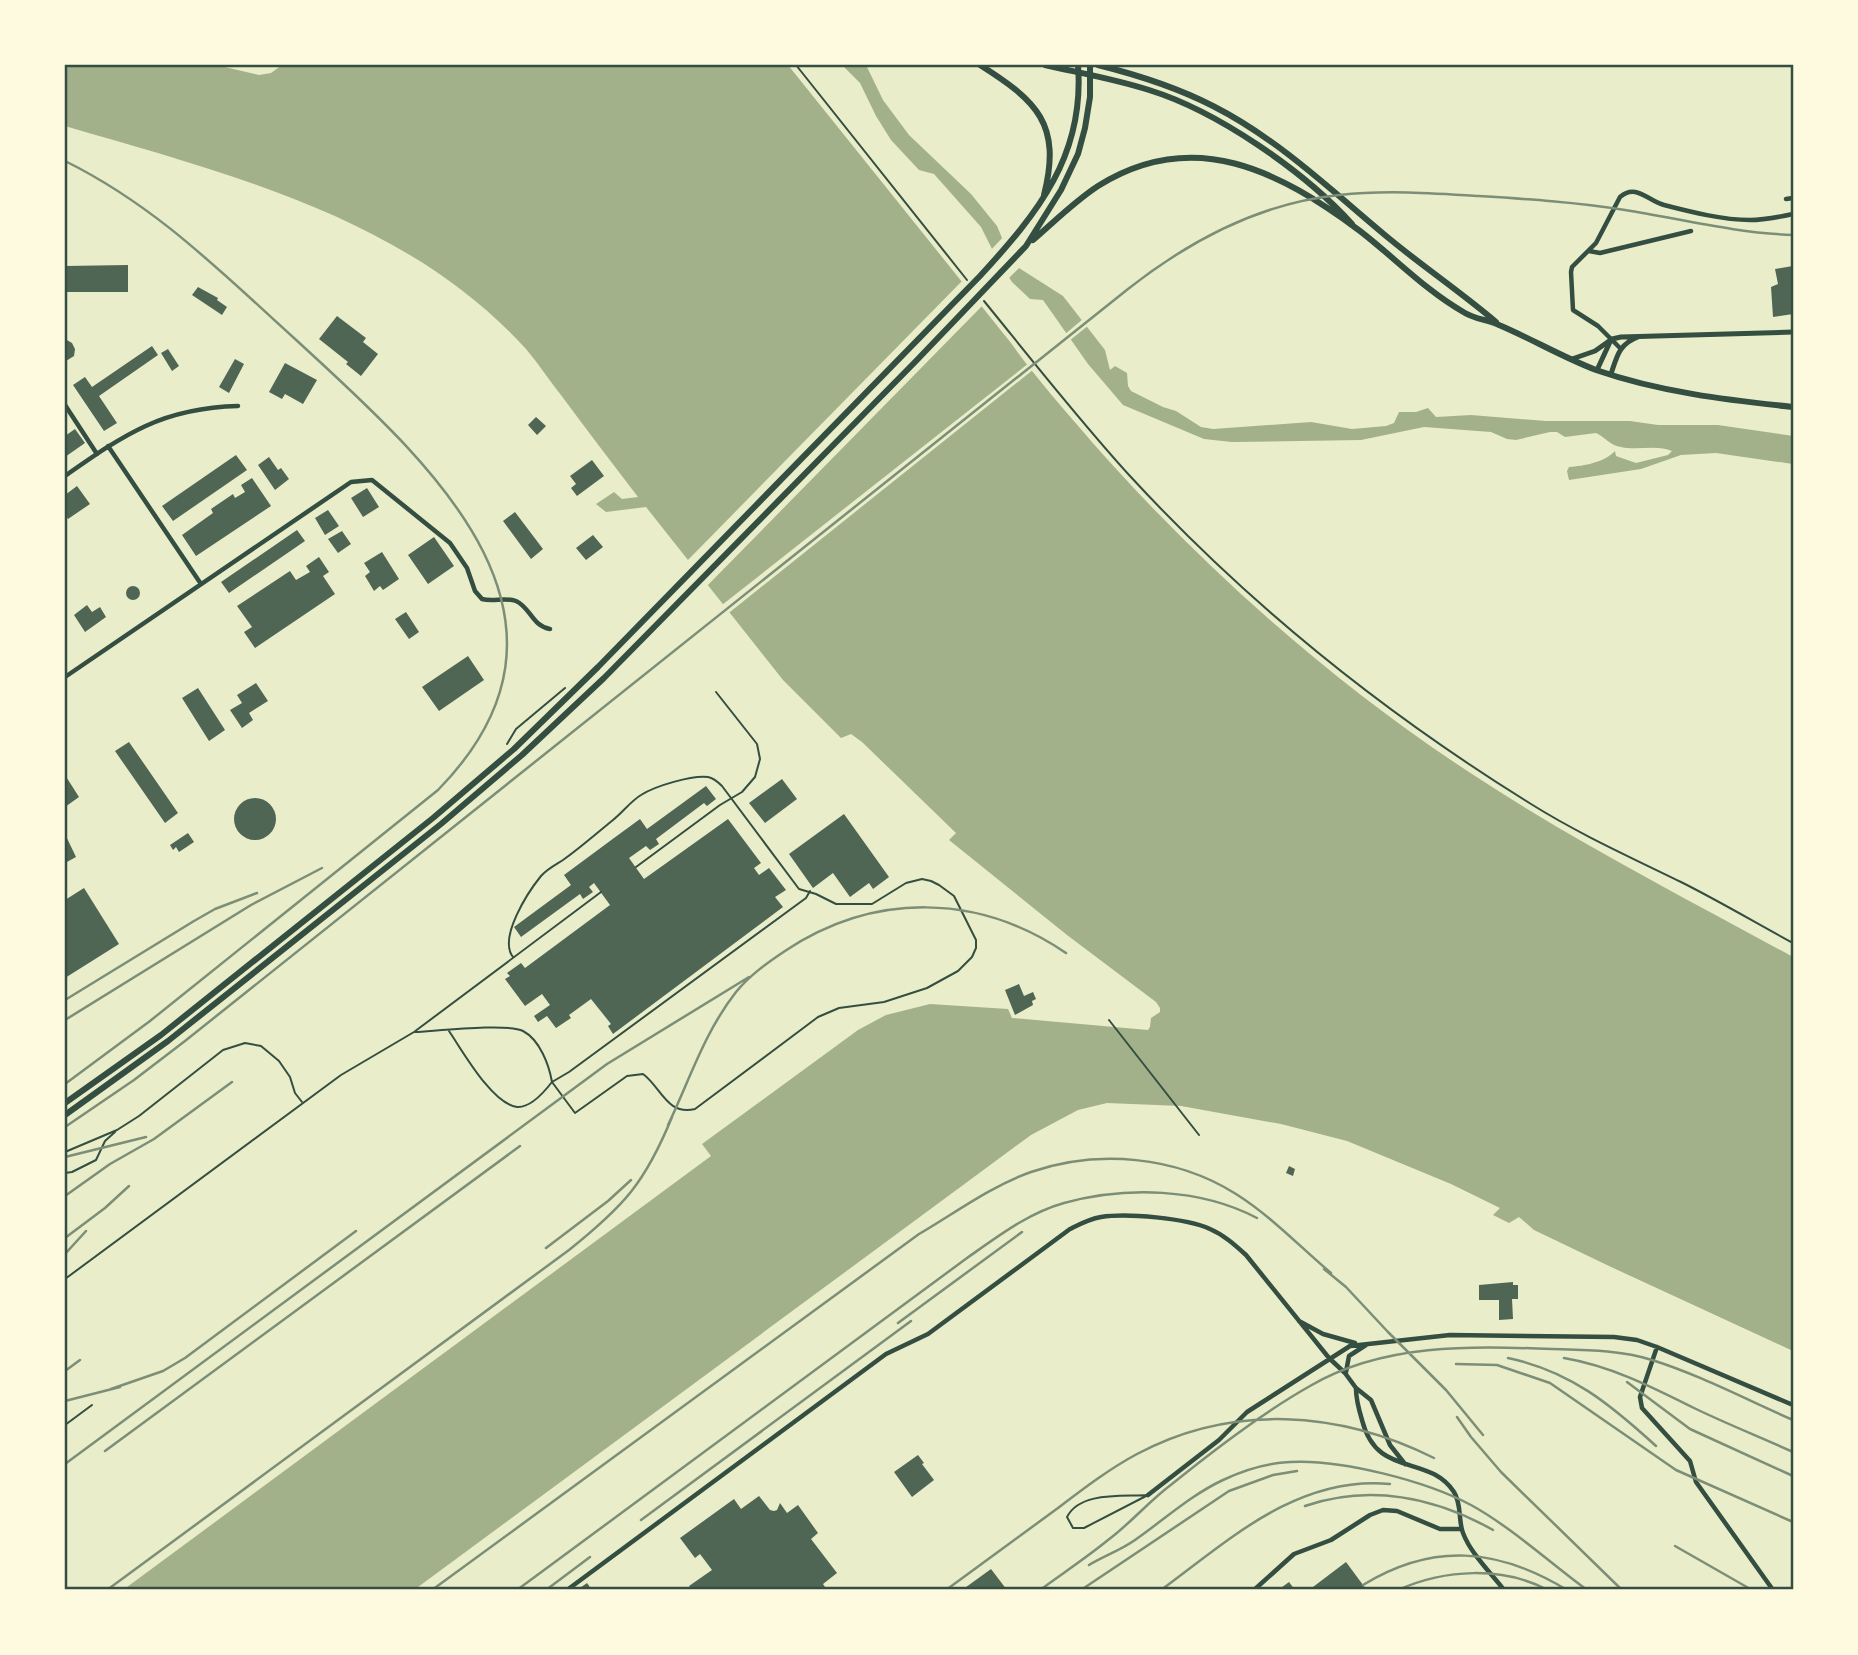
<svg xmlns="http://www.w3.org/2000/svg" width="1858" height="1655" font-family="Inter,sans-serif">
	<rect width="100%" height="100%" fill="#e9edc9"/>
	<path fill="#a3b18a" d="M65,65H216L259,75L271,73L282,65H788L1011,343C1035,377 1064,409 1091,441C1202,567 1331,682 1472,774C1575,842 1685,898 1793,957V1351L1609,1266L1534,1230L1519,1217L1509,1223L1493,1215L1500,1208L1451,1184L1347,1141L1281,1124L1181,1106L1107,1103L1078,1110L1031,1135L414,1590H123L711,1156L702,1144L858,1030L886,1015L930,1004L1008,1009L1012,1018L1148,1030L1150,1027L1151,1018L1160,1012V1008L1156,1002L1067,935L949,840L956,833L862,742L851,734L841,738L783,680L646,507L606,512L596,504L614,492L622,499L638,497C612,463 586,429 561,395C549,380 538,363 526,349C406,217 228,174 65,126Z
		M842,65H866L883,100L909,135L971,194L997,226L1005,245L1019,268L1063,296L1105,350L1110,370L1115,366L1127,373L1128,386L1131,391L1163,407L1176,411L1201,427L1213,429L1311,422L1352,429L1386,426L1394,423L1399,412H1416L1428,408L1436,417L1471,415L1546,421H1630L1658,425H1718L1793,436V464L1716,453L1681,455L1641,469L1569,480L1567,471L1569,467C1584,466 1605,462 1615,451L1616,456L1636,463L1668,455L1672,451C1656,444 1638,451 1621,447C1611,446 1605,437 1596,433L1565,437L1557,432H1550L1516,440L1507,439L1491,432L1424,427L1361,440L1232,442L1204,439L1123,405L1088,364L1043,300L1030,299L1012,282L995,255L981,227L934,174L919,170L891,140L876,116L860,83Z"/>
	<path fill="#e9edc9" d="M1005,235L1022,265L1007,280L989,252Z
		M963,280L983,305L705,588L685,563Z
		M1083,319L1089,325L1069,341L1064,335Z
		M1029,363L1034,369L725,616L721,609L722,605Z"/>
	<path fill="#4f6655" d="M128,265V292H65V266Z
		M1793,266V314L1773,317L1771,287L1778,284L1775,269Z
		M198,287L218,298L217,300L227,307L222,315L192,295Z
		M337,316L366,338L363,342L378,354L361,376L346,364L348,362L319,339Z
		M65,339L72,343L75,349L74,356L66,361Z
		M152,346L158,355L99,396L117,423L104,431L73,385L85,377L92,387Z
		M168,349L179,366L172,371L161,353Z
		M235,359L244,364L229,393L219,387Z
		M285,363L317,380L303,404L285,394L282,399L269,392Z
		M536,417L546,426L537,435L528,425Z
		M75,429L85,443L65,457V436Z
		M236,455L247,470L173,521L162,506Z
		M269,457L278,470L281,468L289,479L275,490L258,465Z
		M592,460L604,476L577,496L571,488L576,484L570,476Z
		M252,478L271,506L196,556L182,535L213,513L211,509L233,494L235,498L245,492L241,485Z
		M77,486L90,504L68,519L65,515V495Z
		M367,488L379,507L363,517L351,498Z
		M328,510L339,526L325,535L315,518Z
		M515,512L543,549L531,559L503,521Z
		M297,530L305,541L229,593L221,582Z
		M342,531L351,544L338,553L328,539Z
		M593,535L603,547L586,560L576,548Z
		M434,537L454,566L428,584L408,555Z
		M382,552L399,579L383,590L380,586L374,591L365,576L370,572L364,563Z
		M319,557L329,572L323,576L335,594L255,648L244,632L252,627L237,606L290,571L296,580L310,572L306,566Z
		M126 593a7 7 0 1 1 14 0a7 7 0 1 1-14 0Z
		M87,605L92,612L100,607L106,617L85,632L74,615Z
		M406,612L419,632L409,639L395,619Z
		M468,656L484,680L439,711L422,687Z
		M256,683L268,701L249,713L253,720L242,728L230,710L242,703L237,695Z
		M198,688L225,730L209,741L182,698Z
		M129,742L178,813L165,823L115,751Z
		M65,775L79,797L65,807Z
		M782,779L797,799L765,823L749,803Z
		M706,786L716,799L707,806L704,803L656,839L659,844L650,850L646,846L629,858L644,879L728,819L761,863L754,868L759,875L769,868L786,890L775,897L783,907L613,1034L608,1026L611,1024L591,999L569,1015L571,1018L556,1028L547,1016L538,1022L534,1016L550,1005L542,994L525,1006L505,979L510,976L507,973L521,963L525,968L610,905L594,883L589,887L593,892L583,899L580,894L521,937L514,927L571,885L564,875L614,838L640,819L647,829Z
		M234 819a21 21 0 1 1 42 0a21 21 0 1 1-42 0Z
		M844,814L889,877L873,889L869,883L850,897L833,873L813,888L789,854Z
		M188,833L194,842L179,852L176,847L173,850L170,845Z
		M65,834L76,857L65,863Z
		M84,888L119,944L65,978V900Z
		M1019,984L1024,996L1033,992L1036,999L1032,1001L1033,1005L1015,1015L1005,990Z
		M1289,1166L1295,1169L1293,1176L1286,1173Z
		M1513,1282V1285H1518V1299H1512L1513,1319L1499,1320V1300H1479V1285Z
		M918,1455L924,1463L922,1464L934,1480L912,1497L894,1472Z
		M759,1496L770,1510L774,1511L777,1510L780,1503L787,1513L798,1505L818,1533L811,1539L837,1573L823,1584L827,1590H692L689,1586L712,1570L700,1554L695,1558L680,1538L734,1499L741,1509Z
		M1346,1562L1366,1589L1309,1590Z
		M991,1569L1007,1590H962Z
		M1289,1582L1295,1590H1278Z
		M587,1583L592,1590H577Z"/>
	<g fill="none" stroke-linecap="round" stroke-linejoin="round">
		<path stroke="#344e41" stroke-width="2" d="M796,65L967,280
			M984,301C1032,360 1079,420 1130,476C1247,603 1384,713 1531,804C1579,834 1630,857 1681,882C1719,901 1756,923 1793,943
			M507,744L516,729L565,688
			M1109,1020L1199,1135"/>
		<path stroke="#344e41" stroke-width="2" d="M636,867L720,805L742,792L755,777L760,759L757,744L716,692
			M513,957C498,938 528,892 541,876C547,869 555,865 563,860C580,848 597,833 613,820C623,812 631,801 641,795C655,786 692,775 708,777C714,778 718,782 722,786L799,889L816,894L836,904H872L906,883L922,879L931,881L939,885L954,896L976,940V948L972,957L958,971L927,988L884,1002L839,1008L818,1017L695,1109C667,1116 661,1087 643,1074L627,1076L575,1113L552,1082L569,1072L806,898L810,891
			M415,1032C436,1031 508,1023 523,1031C540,1040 549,1065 552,1082C545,1091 530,1108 517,1107C492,1104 462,1050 449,1031
			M65,1152L117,1130L139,1116L223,1050L245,1043L261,1046L279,1061L290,1077L295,1093L302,1102
			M65,1173L72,1172L96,1160L105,1141L115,1132
			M65,1279L341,1075L414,1032L601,892
			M65,1425L92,1405
			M1148,1495L1084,1528H1073L1067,1517C1080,1491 1124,1497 1148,1495Z"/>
		<path stroke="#344e41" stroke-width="4.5" d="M1786,199L1793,198
			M1589,251L1600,253L1691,231
			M1620,348L1598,326L1573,310L1571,272L1572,267L1596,243L1620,197C1636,183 1648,201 1664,205C1691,212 1723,220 1750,220C1764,220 1779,217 1793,214
			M65,405L97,454
			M108,446L201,584
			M65,476C125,434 162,408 238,406
			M65,677L351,482L372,480L450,543L467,568L475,591L482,599C493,602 505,597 516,601C531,608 532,626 550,629
			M1299,1321L1323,1334L1355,1343
			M1657,1347L1640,1397L1642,1408L1690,1461L1696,1482L1773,1590
			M1346,1372L1349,1356L1366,1345
			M1356,1389C1356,1399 1359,1410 1362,1420C1377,1479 1428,1453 1454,1492C1462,1505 1458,1520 1463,1533C1471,1554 1491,1573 1504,1590
			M1148,1495L1219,1440L1247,1412L1350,1346L1450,1335L1614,1337L1637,1340L1657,1347L1793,1405
			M567,1590L886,1354L928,1334L1070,1229C1080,1224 1089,1219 1101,1217C1127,1213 1186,1218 1210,1229C1224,1235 1235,1245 1246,1255L1329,1358L1345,1373L1356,1388L1371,1400L1390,1445L1405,1464
			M1254,1590L1294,1554L1331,1540L1370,1515L1383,1510L1397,1511L1440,1529H1462"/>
		<path stroke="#344e41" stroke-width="5" d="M1572,359L1595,351L1612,339L1621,337L1793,332
			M1597,370L1610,342
			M1611,374C1617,356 1619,344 1638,337"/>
		<path stroke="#344e41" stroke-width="6" d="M980,65C1037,101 1062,124 1044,195
			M1045,65C1080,73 1115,79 1149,90C1217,111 1304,171 1352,224
			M1098,65C1138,75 1176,87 1213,106C1280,140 1334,193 1391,240C1425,268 1462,293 1496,322
			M1033,240C1054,222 1075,201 1098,186C1194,126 1279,171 1360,231C1395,258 1426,291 1465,313C1475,319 1488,320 1499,325C1532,339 1562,357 1596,370C1659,392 1727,400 1793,407
			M65,1103L161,1035L433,818L514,749L598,667L980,276C1038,213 1085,155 1078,65
			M65,1115L168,1041L441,824L522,755L604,678L916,361L1026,246L1061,190L1078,154L1085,128L1090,97V65"/>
		<path stroke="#7c8e77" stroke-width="2.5" d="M65,161C156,206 220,271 294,338C424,458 609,615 438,790L150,1021L65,1084
			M65,1000L194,921L215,909L257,893
			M65,1020L251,905L322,868
			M668,1125C690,1079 704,1033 736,992C750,975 767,963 785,951C874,892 978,893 1066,953
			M65,1127L134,1080L185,1041L1128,289C1189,241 1260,203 1339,195C1384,190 1431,193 1477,196C1526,199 1576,202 1625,210C1681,219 1736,233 1793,235
			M65,1157L146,1137
			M65,1196L110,1164L154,1139L232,1082
			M65,1238L105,1208L129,1186
			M546,1248L608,1201L631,1180
			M65,1254L86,1231
			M1324,1269L1346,1287L1388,1332L1446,1390L1483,1435
			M898,1323L1022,1232
			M1508,1358C1570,1371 1610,1404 1656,1446
			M1564,1358C1611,1366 1652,1387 1694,1408C1727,1424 1760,1437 1793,1452
			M1456,1364L1497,1365L1550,1383L1676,1470L1793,1522
			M65,1371L80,1360
			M1627,1382L1690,1429L1793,1476
			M111,1389L163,1371L185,1358L356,1231
			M65,1401L120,1387
			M1457,1417L1471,1437L1501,1472L1622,1590
			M105,1451L520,1146
			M65,1464L607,1064L749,977
			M1305,1506C1370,1484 1435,1497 1493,1530
			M641,1520L911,1321
			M1675,1546L1752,1590
			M1089,1565C1104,1556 1121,1550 1135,1540C1165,1519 1191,1495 1223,1480C1244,1470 1268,1463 1290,1462C1341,1459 1426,1481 1471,1505C1511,1527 1550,1563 1587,1590
			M1363,1585C1433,1542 1498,1548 1567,1590
			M107,1590L569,1250C624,1206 645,1183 672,1117
			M432,1590L919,1234C955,1213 991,1186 1031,1172C1098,1149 1176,1156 1236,1194C1271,1216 1300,1247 1331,1273
			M517,1590L967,1258C997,1237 1028,1213 1064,1203C1126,1186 1200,1188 1257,1218
			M546,1590L590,1557
			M946,1590C983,1563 1021,1535 1058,1508C1083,1489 1109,1469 1137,1454C1232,1403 1340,1411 1434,1458
			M1040,1590C1063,1573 1086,1558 1108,1540C1131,1523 1149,1501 1172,1484C1214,1450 1262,1413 1310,1386C1383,1343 1471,1346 1552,1349C1585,1350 1620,1350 1652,1360C1700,1375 1747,1400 1793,1420
			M1081,1590L1229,1491L1273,1475L1297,1471
			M1161,1590C1229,1540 1298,1475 1390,1484
			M1398,1590C1445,1569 1502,1566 1548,1590"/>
	</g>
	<rect width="1858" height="1655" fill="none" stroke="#fefae0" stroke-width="133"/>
	<rect x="66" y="66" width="1726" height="1522" fill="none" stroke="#344e41" stroke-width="2.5"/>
</svg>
